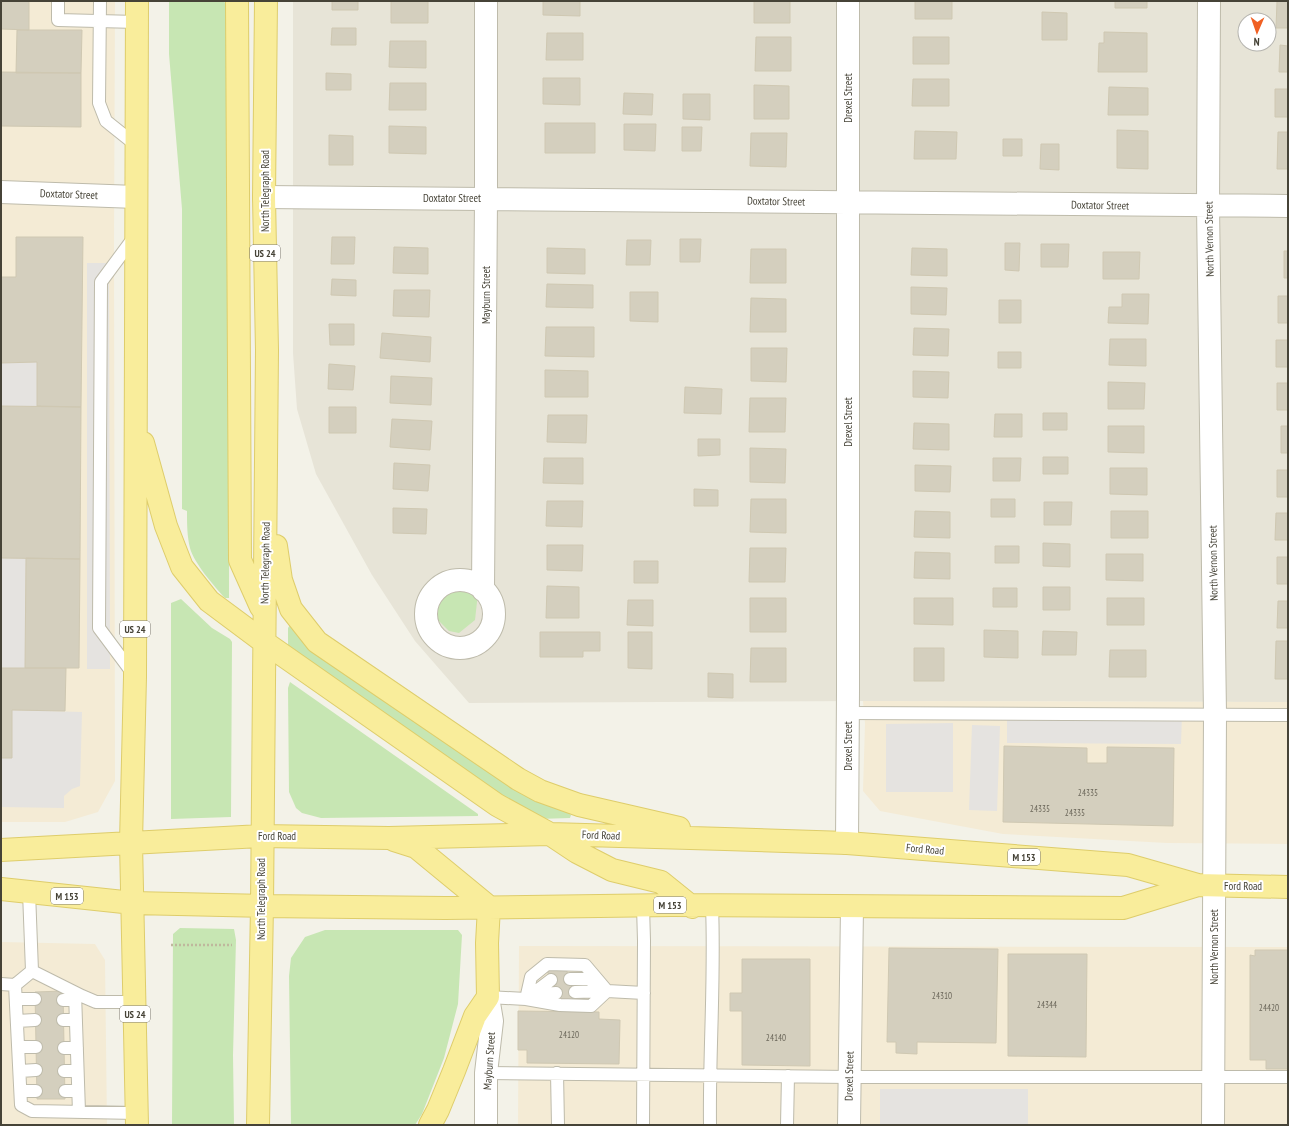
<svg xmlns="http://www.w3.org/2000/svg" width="1289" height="1126" font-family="'PT Sans Narrow',sans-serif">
	<rect width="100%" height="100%" fill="#f3f2e8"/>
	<path fill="#e7e4d7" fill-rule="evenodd" d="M293,1H1288V702L863,701L469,703L415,641L372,575L316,474L297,409L293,353ZM1245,20H1269V44H1245Z"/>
	<path fill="#f4ebd5" d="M1,1H115L114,246L115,781L98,812L65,822H1Z
		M863,701L1288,702V844L1167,843L1003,834L880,811L863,791L865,724Z
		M1,942L95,944L105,960L107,1125H1Z
		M519,946L1288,947V1125H518Z"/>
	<path fill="#c7e6b3" d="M169,1H224L229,11L230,22L229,598H225C214,586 194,563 190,548C187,536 187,523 187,511L182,509V209L169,54Z
		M468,585L474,587L478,593L475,620L459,633L449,631L436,618V606L445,593Z
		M181,599L212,628L230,639L232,642L231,817L171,819V603Z
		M290,625L314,649L504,783L534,799L566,812L571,815L570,818L538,819L502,799L288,649V628Z
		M290,682L478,814V816L321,818L302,813L296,808L289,792L288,688Z
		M180,928L234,929L236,940L233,1055L234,1125H172L173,934Z
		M325,930H458L462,935L458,1004L444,1058L422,1114L415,1125H291L289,976L291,958L305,937Z"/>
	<path fill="#e5e3e0" d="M87,263H109L110,669H87Z
		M37,362V406H1V363Z
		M1,558H26L25,668H1Z
		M12,710L82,712L80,786L72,789L64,796V808L1,807V758H12Z
		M1007,713L1182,714L1181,744L1007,743Z
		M953,723V792H886V724Z
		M972,725L1000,726L997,811L969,810Z
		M880,1089H1028V1125H880Z"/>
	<path fill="#d4cfbe" stroke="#cfc8b2" d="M1,1H29V30L1,29Z
		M332,1H358V10H332Z
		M391,1H428V23H391Z
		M543,1H580V16L543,15Z
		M754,1H790V23H754Z
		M915,1H952V19H915Z
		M1115,1H1147V8H1115Z
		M1277,1H1288V28H1276Z
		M1042,12L1067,13V40H1042Z
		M332,28H356V45H331Z
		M17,30H82L81,73H16Z
		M1104,32L1147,33V72H1098L1099,43H1104Z
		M547,33H583V60H546Z
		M756,37H791V71H755Z
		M913,37H949V64H913Z
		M390,41H426V68L389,67Z
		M1280,45L1288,46V72H1279Z
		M1,72L81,73V127L1,126Z
		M326,73L351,74V90H326Z
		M543,78H580V105L543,104Z
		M913,79H949V106H912Z
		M390,83H426V110H389Z
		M754,85L789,86V119H754Z
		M1109,87L1148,88V115H1108Z
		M1275,89H1288V117H1275Z
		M624,93L653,94L652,115L623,114Z
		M683,94H710V120L683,119Z
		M545,123H595V153H545Z
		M624,124H656L655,151L624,150Z
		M389,126L426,127V154L389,153Z
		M682,127H702L701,151H682Z
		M1117,130L1148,131V169L1117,168Z
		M915,131L957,132L956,159H914Z
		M1278,132H1288V169H1277Z
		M751,133H787L786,167L750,166Z
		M329,135L353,136V165H329Z
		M1003,139H1022V156H1003Z
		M1041,144H1059V170L1040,169Z
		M16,237H83L81,407L37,406V362L1,363V277H16Z
		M332,237H355L354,264H331Z
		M680,239H701L700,262H680Z
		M627,240H651L650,265H626Z
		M1005,243H1020L1019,271L1005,270Z
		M1041,244H1069L1068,267H1041Z
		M394,247L428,248V274L393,273Z
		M547,248L585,249V274L547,273Z
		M912,248L947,249V276L911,275Z
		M751,249H786V283H750Z
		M1284,251H1288V278H1284Z
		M1103,252H1140L1139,279H1103Z
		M332,279L356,280V296L331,295Z
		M547,284L593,285V308L546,307Z
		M911,287L947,288L946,315L911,314Z
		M394,290H430L429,317L393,316Z
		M630,292H658V322L630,321Z
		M1122,294H1149L1148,324L1108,323L1109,307H1122Z
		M1278,296H1288V323H1278Z
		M751,298L786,299V332H750Z
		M999,300H1021V323H999Z
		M329,324H354V345H330Z
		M546,327H594V357L545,356Z
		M914,328L949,329L948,356L913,355Z
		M382,333L431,337L430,362L380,358Z
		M1110,339H1146V366L1109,365Z
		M1276,340H1288V367H1276Z
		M751,348H787L786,382L751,381Z
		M998,352H1021V368H998Z
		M329,364L355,366L353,390L328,389Z
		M545,370L588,371V397H545Z
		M913,371L949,372L948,398L913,397Z
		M391,376L432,378L431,405L390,403Z
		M1108,382L1145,383L1144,409H1108Z
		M1277,383H1288V410H1277Z
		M685,387L722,389L721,414L684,413Z
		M750,398H786L785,432H749Z
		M1,406L81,407L80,559L1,558Z
		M329,407H356V433H329Z
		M1043,413H1067V430H1043Z
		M995,414H1022V437H994Z
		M548,415H587L586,443L547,442Z
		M392,419L432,421L430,450L390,447Z
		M914,423L949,424V450L913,449Z
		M1108,426H1144V453L1108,452Z
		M1281,426H1288V453H1281Z
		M698,439H720V455L698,456Z
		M750,448L786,449L785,483L750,482Z
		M1043,457H1068V474H1043Z
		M544,458H583V484L543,483Z
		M993,458H1021L1020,481H993Z
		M394,463L430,465L428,491L393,489Z
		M915,465L951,466L950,492L915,491Z
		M1110,468H1147V495L1110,494Z
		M1277,470H1288V497H1277Z
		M694,489L718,490V506H694Z
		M751,499H786V533L750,532Z
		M991,499H1015V517H991Z
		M547,501H583L582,527L546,526Z
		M1044,502H1072L1071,525H1044Z
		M393,508L427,509L426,534L393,533Z
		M915,511L950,512V538L914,537Z
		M1111,511H1148V538H1111Z
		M1276,513H1288V540H1275Z
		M1043,543L1070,544V567L1043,566Z
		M547,545H583L582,571L547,570Z
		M995,546H1019V563H995Z
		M750,548H786L785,582H749Z
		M915,552L950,553V579L914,578Z
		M1106,554H1143V581L1106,580Z
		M1277,557H1288V584H1277Z
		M26,558L80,559L79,668H25Z
		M634,561H658V583H634Z
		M547,586L579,587V618H546Z
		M1043,587H1070V610H1043Z
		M993,588H1017V607H993Z
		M750,598H786V632H750Z
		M914,598H953V625L914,624Z
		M1107,598H1144V625H1107Z
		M628,600H653V626L627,625Z
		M1278,601H1288V628H1277Z
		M984,630L1018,631V658L984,657Z
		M1043,631L1077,632L1076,655H1042Z
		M540,632H600V651H583V657H540Z
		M628,632H652V669L628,668Z
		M1276,641H1288V679H1275Z
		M751,648H786V682H750Z
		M914,648H944V681H914Z
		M1110,650H1146V677H1109Z
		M1,668H66L65,711L12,710V758H1Z
		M708,673L733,674V698L708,697Z
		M1004,746L1087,748V763H1107V747L1174,748L1173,826L1003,822Z
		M889,948L998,949L996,1043L917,1042V1054L896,1053V1042H887Z
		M1255,950H1288V1069H1266V1060H1250V955L1255,956Z
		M1008,954H1087L1086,1057L1008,1056Z
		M742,959H810V1066L742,1065V1011H730V993H742Z
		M546,968L566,969L579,1004L559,1001Z
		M63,991L65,1099H37L35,992Z
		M518,1011L599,1012V1019L620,1020L619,1064L527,1063V1050H518Z"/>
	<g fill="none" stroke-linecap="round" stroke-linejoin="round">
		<defs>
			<path id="service" d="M58,1V20L137,22
				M100,1L99,103L106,121L136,145
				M134,675L99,628L101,282L135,236
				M848,713L1288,715
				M29,892L32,971L82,996L96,1002H135
				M643,906L644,941L643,1125
				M570,979H589L599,986
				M1,984L15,985L32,971
				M15,985L21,1105L32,1111L137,1113
				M575,992L607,991L644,993
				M75,993L79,1112
				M488,997L526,999L560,1005L591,1006L607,991
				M531,998L544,994L556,993
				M16,999H35
				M526,999L531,977L547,964L585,965L607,991
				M526,999L551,980
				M63,1000H75
				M63,1020H76
				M17,1021L35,1020
				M18,1047H36
				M64,1048H77
				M20,1071L36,1070
				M64,1071H77
				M486,1073L849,1077H1288
				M557,1073L558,1125
				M21,1091H36
				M65,1091H78
				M710,1125C709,1052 715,979 712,906
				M787,1125L788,1076"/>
			<path id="minor" d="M1209,1L1208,206L1215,714L1213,1125
				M1,192L136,197
				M264,197L1288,206
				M426 614a34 34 0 1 1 68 0a34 34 0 1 1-68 0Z
				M483,590L486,199V1
				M847,843L848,691V1
				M486,1125V1073L492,1021L488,997
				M849,1125L852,907"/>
			<path id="primary" d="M137,1L135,677L131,842L137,1125
				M237,1L240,560L261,607
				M143,443L166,526L182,567L209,601L264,642L497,805L550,834L577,852L612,870L661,882L692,907
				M276,546L281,580L291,609L317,642L518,779L540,791L579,805L679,828
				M394,840L416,847L489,907
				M1,850L261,836L389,838L550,834L725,839L847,843L1128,865L1198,885L1288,887
				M1,889L133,903L262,906L445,908L672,905L1123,908L1198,885
				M258,1125L262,906L267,350L264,197L266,1
				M430,1125L438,1110L454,1071L475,1016L488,997L487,943L489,907"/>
		</defs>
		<use href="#service" stroke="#bebbab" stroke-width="14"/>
		<use href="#minor" stroke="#bebbab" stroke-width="24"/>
		<use href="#primary" stroke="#decd6b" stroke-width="24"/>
		<path stroke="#bfb89d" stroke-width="2.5" stroke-dasharray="2 2" stroke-linecap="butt" d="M171,945H232"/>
		<use href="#service" stroke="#fff" stroke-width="12"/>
		<use href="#minor" stroke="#fff" stroke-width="22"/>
		<use href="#primary" stroke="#f9ed9b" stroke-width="22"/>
	</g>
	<g text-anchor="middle" stroke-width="4" stroke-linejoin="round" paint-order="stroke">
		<g font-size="9" fill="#6a6659">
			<text x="1088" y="796">24335</text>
			<text x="1040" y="812">24335</text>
			<text x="1075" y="816">24335</text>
			<text x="942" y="999">24310</text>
			<text x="1047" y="1008">24344</text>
			<text x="1269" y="1011">24420</text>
			<text x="569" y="1038">24120</text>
			<text x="776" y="1041">24140</text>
		</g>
		<g fill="#fff" stroke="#7e7b73" stroke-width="1">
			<rect x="250" y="245" width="30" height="16" rx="3"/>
			<rect x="120" y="621" width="30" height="16" rx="3"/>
			<rect x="1008" y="849" width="32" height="16" rx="3"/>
			<rect x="51" y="888" width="32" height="16" rx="3"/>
			<rect x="654" y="897" width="32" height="16" rx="3"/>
			<rect x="120" y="1006" width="30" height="16" rx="3"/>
		</g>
		<g font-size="10" font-weight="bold" fill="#464337">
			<text x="265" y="257">US 24</text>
			<text x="135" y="633">US 24</text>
			<text x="1024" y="861">M 153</text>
			<text x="67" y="900">M 153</text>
			<text x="670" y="909">M 153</text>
			<text x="135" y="1018">US 24</text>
		</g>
		<g font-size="11" fill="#464337" stroke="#fff">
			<text transform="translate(848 98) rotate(-90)" y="4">Drexel Street</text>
			<text transform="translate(265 191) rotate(-90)" y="4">North Telegraph Road</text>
			<text transform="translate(69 194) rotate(2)" y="4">Doxtator Street</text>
			<text x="452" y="202">Doxtator Street</text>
			<text transform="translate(776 201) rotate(1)" y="4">Doxtator Street</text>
			<text transform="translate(1100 205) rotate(1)" y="4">Doxtator Street</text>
			<text transform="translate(1209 239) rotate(-91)" y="4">North Vernon Street</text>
			<text transform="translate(486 295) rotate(-90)" y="4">Mayburn Street</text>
			<text transform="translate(848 422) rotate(-90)" y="4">Drexel Street</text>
			<text transform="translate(265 563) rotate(-89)" y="4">North Telegraph Road</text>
			<text transform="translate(1213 563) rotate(-91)" y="4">North Vernon Street</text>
			<text transform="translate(848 746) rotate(-90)" y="4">Drexel Street</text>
			<text transform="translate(601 835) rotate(2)" y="4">Ford Road</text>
			<text x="277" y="840">Ford Road</text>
			<text transform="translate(925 849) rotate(5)" y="4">Ford Road</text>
			<text x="1243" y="890">Ford Road</text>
			<text transform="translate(261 899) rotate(-90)" y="4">North Telegraph Road</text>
			<text transform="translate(1214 947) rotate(-90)" y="4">North Vernon Street</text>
			<text transform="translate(489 1061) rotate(-86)" y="4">Mayburn Street</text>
			<text transform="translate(849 1076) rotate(-89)" y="4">Drexel Street</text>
		</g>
	</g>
	<rect width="1289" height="1126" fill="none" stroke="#464337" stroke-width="4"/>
	<g transform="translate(1257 32) rotate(182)"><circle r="19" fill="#ffffff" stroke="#b5b4af"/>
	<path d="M0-3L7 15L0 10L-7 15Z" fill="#f06023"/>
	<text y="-6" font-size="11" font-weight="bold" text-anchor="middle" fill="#464337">N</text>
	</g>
</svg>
